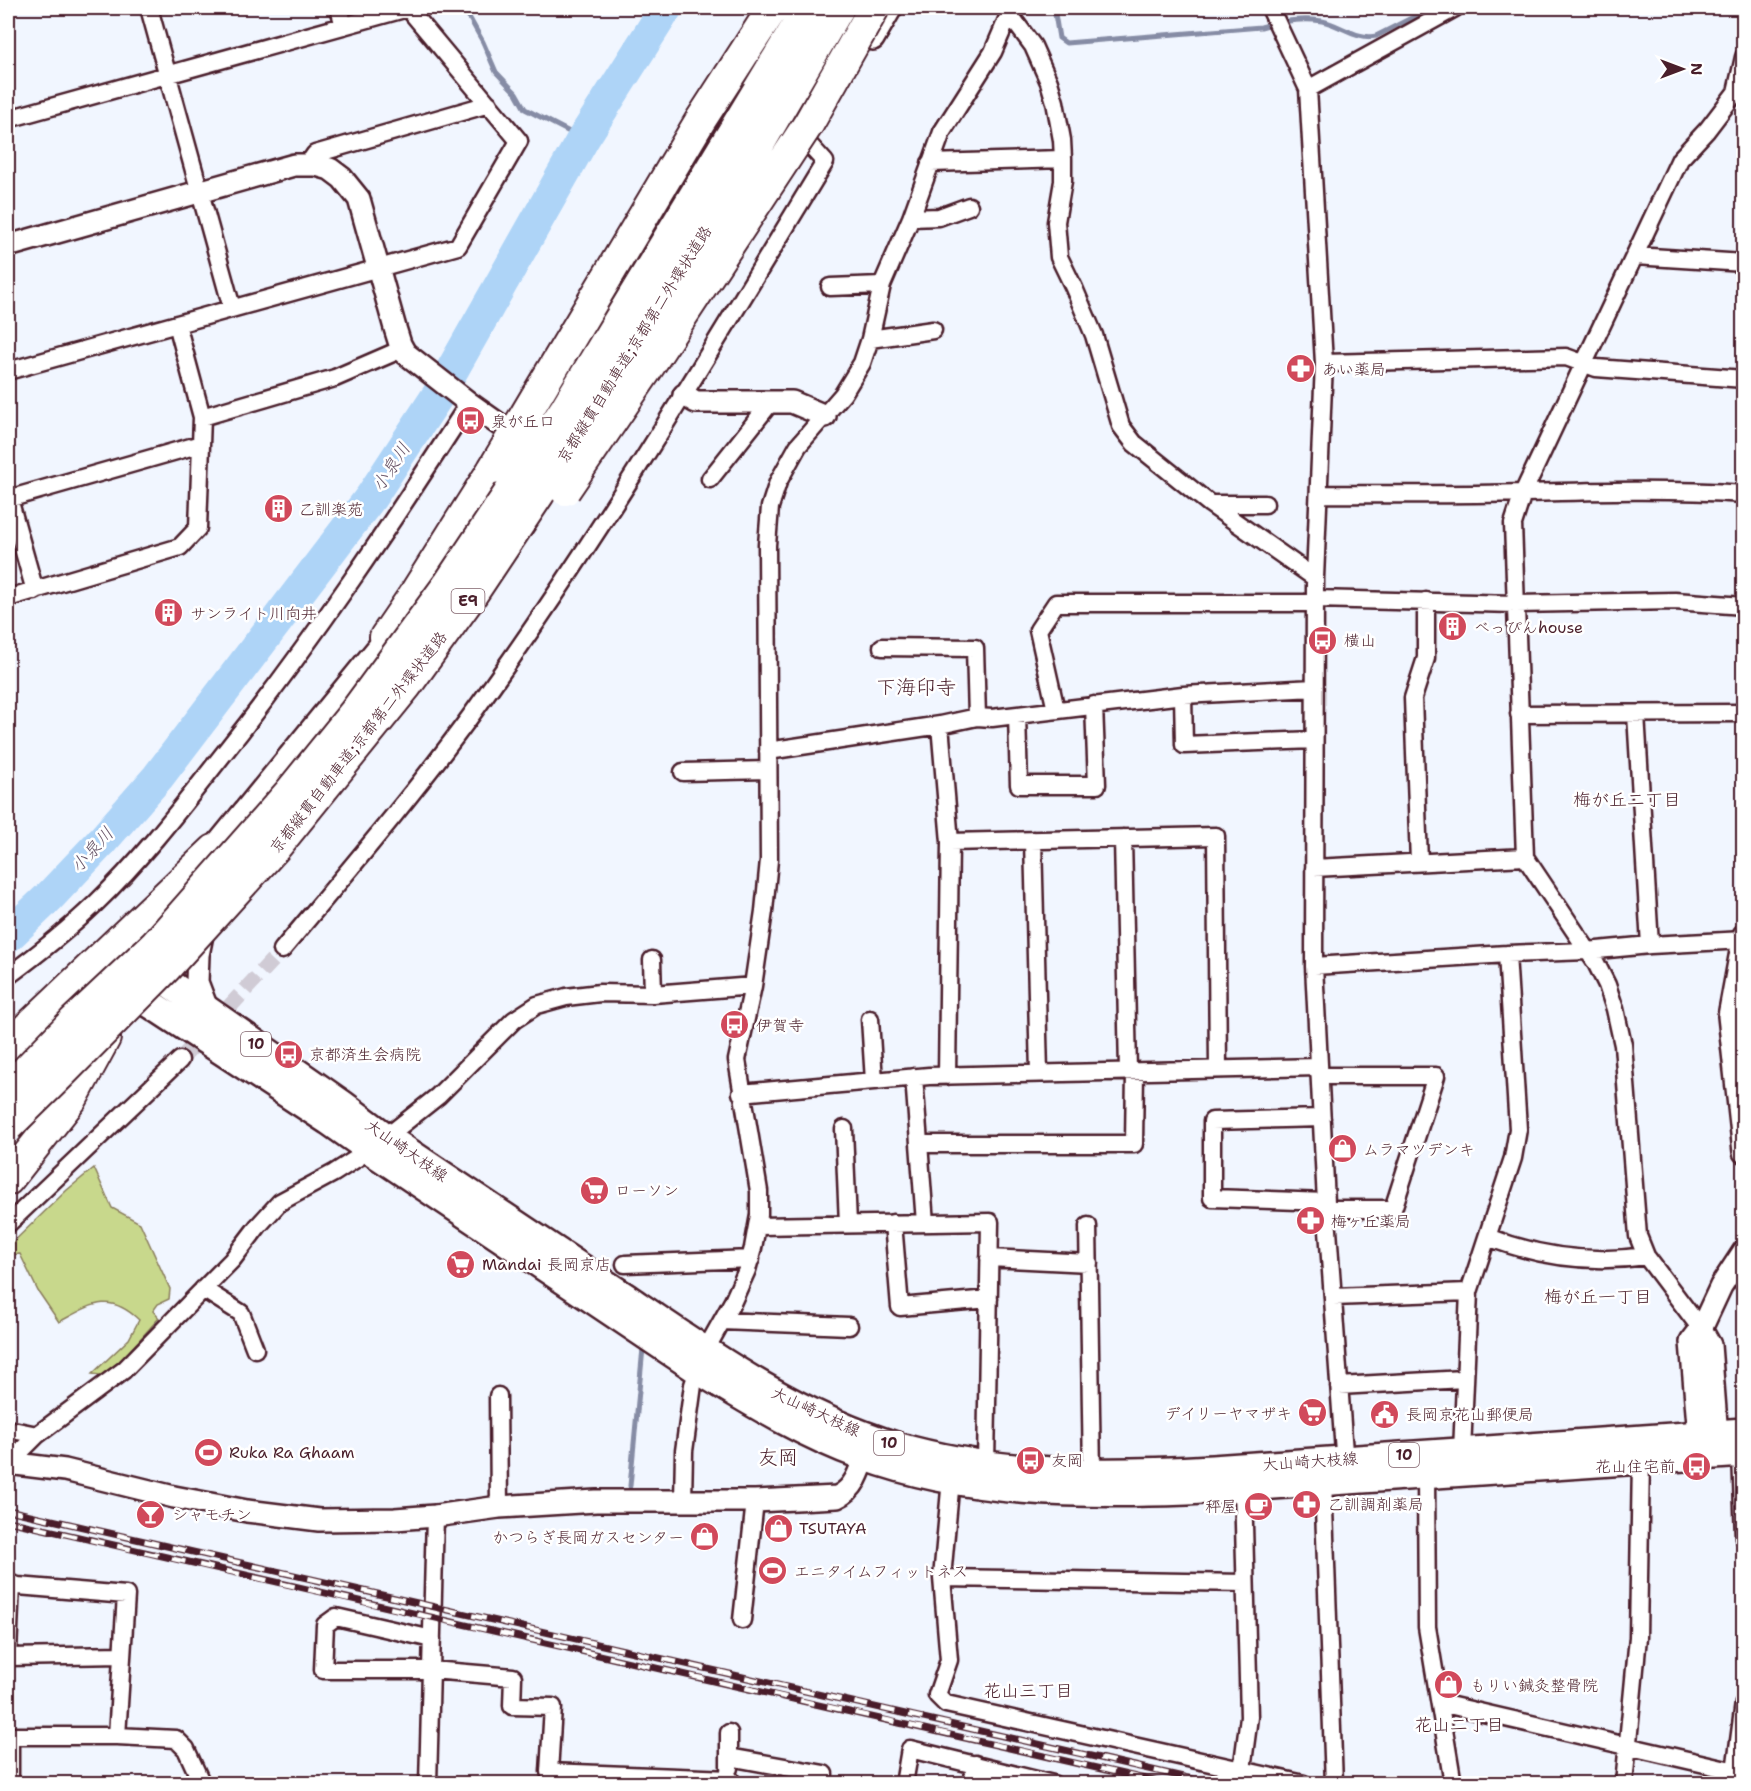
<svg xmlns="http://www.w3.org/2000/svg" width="1751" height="1791" font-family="'Shantell Sans','Klee One',sans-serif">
	<rect width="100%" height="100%" fill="#f1f6ff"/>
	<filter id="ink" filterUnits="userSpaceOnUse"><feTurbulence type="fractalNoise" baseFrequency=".0167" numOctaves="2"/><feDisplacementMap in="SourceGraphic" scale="12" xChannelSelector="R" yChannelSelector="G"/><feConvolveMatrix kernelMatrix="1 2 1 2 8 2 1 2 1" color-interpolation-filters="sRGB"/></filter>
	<g filter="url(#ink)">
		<path fill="#c8d88c" stroke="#897c5c" stroke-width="1.5" d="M94,1168L112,1208L140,1223L170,1289L169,1299L158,1304L153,1311L159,1318L107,1376L92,1374L129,1339L139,1320C109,1291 91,1305 59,1322L38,1291L20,1254L8,1255V1247L67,1190Z"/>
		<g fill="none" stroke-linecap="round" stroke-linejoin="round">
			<path stroke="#868ca5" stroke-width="5" d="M464,8L483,42L496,72L516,93L525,109L583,139
				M1054,8L1059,38L1066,43L1261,27C1281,21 1302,18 1322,21C1341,25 1358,40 1376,36L1431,8
				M630,1486L643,1348"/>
			<path stroke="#aed4f7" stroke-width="33" d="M8,936L50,896L102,841L158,777L371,497L438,395L583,139L666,8"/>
			<path stroke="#d0cbd5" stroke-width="16" stroke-dasharray="16 8" stroke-linecap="butt" d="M180,1060L282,950"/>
			<defs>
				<path id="minor" d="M149,8L232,308
					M339,8L344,26
					M1270,8L1308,89L1324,363L1315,578L1314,966L1326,1202L1345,1466
					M1010,15L1033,46L1049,82L1055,102L1062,140L1063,159V181L1056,222L1059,257L1074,288L1094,335L1121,426L1134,443L1210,504L1315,578
					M1308,89L1455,8
					M8,119L408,8L519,141L458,246L8,371
					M930,163L1063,159
					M308,164L315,154L489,104
					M911,218L939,217L969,206
					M1635,256L1744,263
					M830,287L882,285
					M870,339L933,330
					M1324,363L1566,357L1596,368L1744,379
					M202,417L335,378L402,349
					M710,479L771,402
					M1319,494C1388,494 1456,495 1525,493C1598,491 1670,489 1744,494
					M8,495L35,591
					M8,499L201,444
					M1210,504H1265
					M8,598L180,547L198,528L202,417L177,324
					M1315,599L1515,604L1675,601L1744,606
					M882,647L975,648L977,717
					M1183,695L1184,745L1314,740
					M1056,710L1038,630L1056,603H1315
					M1519,714L1744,713
					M1636,714L1650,945
					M1017,715L1019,785H1097L1094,705
					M940,725L950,842
					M768,751L940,725L977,717L992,718L1183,695L1314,688
					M683,772L768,770
					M1123,838L1128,1071
					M1033,840L1039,1073
					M1419,862L1413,698L1426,658V601
					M1314,868L1525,857
					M282,950C348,871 415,793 475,710C602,534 713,347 825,162L804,139
					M652,960L653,994
					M1314,966L1507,954L1587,951L1650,945L1744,940
					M8,976C38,954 68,930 95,904C143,858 184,804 225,752C313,641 392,523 469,403
					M870,1019L874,1081
					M947,1076L950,842L1216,836L1218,1069
					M1320,1076H1436L1393,1209H1326
					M914,1077L925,1223
					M741,1093L929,1076L1319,1067
					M1322,1118L1212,1121V1198L1326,1202
					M844,1129L848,1224
					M919,1144H1134L1135,1071
					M893,1223L900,1307L989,1299
					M8,1224L180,1060
					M758,1226L990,1222L986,1465
					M1088,1226L1092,1473
					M1488,1237C1539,1257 1591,1264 1646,1256
					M989,1258L1089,1263
					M625,1264L751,1259
					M203,1289L241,1313L255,1349
					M1333,1297L1469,1292
					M722,1321L849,1326
					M1701,1329L1646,1256L1638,1236L1623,1045L1615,1009L1607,985L1596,963L1525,857L1513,524L1523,493L1680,159L1707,130L1736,92L1744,57
					M1339,1386L1464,1379
					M498,1396L499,1507
					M8,1429L37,1435L23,1449L8,1470
					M37,1435L124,1370L232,1260L258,1226L280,1202L334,1173L370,1150L438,1096L514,1020L537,1005L566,997L600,993L653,994L753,986
					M1462,1451L1469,1292L1513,1158L1518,1129L1507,954
					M1741,1453L1744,1538
					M1426,1474L1427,1627L1453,1784
					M951,1479L942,1578L949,1660L937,1695L946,1704L1304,1784
					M1323,1481L1334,1784
					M683,1501L684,1451L693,1385L705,1351L733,1301L747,1270L753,1248L759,1215V1191L737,1060L753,986L764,911L769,860L767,545L770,507L778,482L798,446L843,394L862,363L870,339L882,285L911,218L942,132L993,52L1012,8
					M942,1578L1245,1583
					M8,1583L18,1586L126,1595L117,1736
					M742,1620L755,1501
					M432,1639L336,1617L325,1625L323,1670H432L513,1677L512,1706L553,1707L549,1772L730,1779
					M8,1653L11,1584
					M8,1657L122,1655
					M1440,1703L1744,1773
					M729,1733V1768
					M729,1757L824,1774
					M1242,1770L1249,1717L1243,1486
					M1735,1771L1744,1703
					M10,1784V1736H117L176,1739L186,1749L202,1784
					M428,1784L435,1516
					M904,1784L910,1749L1053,1784
					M972,1784L975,1764
					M1624,1784L1638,1637L1641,1460"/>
				<path id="tertiary" d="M873,39L891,8
					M8,246L294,165H316L330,169L342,178L359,199L395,328L400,344L405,353L469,403L524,442
					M684,395L696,402H792L825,416
					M205,859L394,628
					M203,930L198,955L197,982L208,1011
					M1744,935L1729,1016L1744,1152
					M1701,1329L1710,1345L1718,1449
					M1700,1448L1691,1342L1701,1329L1721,1286L1744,1251
					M8,1463L65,1470L174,1497L247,1511L319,1520L395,1519L435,1516L499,1507L596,1501H755L837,1497C858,1488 862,1463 869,1443"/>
				<path id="primary" d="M140,963L342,1104L386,1137C466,1191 546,1245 627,1298C712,1356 797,1416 896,1446C999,1476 1106,1475 1212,1469L1744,1432
					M130,977L143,999L329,1121L370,1150L698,1370C752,1403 804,1435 863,1456C966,1494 1079,1495 1187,1491L1744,1453"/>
				<path id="motorway" d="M385,637L413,596L493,469
					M8,1046L214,850
					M8,1180L72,1099L105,1038"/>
			</defs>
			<use href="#minor" stroke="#4a1f2b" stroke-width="21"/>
			<use href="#tertiary" stroke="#4a1f2b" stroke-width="26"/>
			<use href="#primary" stroke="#4a1f2b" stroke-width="32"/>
			<use href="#motorway" stroke="#4a1f2b" stroke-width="34"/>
			<use href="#minor" stroke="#fff" stroke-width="16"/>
			<use href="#tertiary" stroke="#fff" stroke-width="21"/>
			<use href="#primary" stroke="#fff" stroke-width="27"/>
			<use href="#motorway" stroke="#fff" stroke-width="30"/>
			<defs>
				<path id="rail" d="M8,1510L1214,1784
					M8,1521C394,1610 781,1695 1167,1784"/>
			</defs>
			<use href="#rail" stroke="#4a1f2b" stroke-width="7"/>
			<use href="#rail" stroke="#fff" stroke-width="4.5" stroke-dasharray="14" stroke-linecap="butt"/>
			<defs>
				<path id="motorway-bridge" d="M493,469L700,121L773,8
					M565,490L646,371L809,123L874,8
					M8,1089L73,1022L155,945L289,793L353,714L449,583L565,409L808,8
					M8,1126L58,1077L166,968L275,848L407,685L467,602L539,494L737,182L839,8"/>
			</defs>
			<use href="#motorway-bridge" stroke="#4a1f2b" stroke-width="34" stroke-linecap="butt"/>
			<use href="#motorway-bridge" stroke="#fff" stroke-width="30"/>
		</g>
	</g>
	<defs>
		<symbol id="pharmacy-disc" viewBox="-11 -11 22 22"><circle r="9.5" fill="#d1495b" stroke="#fff"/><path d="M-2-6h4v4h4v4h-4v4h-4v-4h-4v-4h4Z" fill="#fff"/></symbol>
		<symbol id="bus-disc" viewBox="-11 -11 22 22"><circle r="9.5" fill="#d1495b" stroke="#fff"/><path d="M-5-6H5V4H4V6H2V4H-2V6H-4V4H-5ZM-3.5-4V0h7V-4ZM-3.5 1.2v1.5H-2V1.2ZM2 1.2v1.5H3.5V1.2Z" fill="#fff"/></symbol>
		<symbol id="building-disc" viewBox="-11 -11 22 22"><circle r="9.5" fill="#d1495b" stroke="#fff"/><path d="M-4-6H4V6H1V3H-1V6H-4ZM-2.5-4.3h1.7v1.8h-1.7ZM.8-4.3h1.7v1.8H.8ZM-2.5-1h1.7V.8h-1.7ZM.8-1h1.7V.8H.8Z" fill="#fff"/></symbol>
		<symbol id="shop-disc" viewBox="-11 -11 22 22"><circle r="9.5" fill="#d1495b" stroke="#fff"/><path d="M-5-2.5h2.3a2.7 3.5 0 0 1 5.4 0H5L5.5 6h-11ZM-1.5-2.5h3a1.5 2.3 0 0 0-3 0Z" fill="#fff"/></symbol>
		<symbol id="supermarket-disc" viewBox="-11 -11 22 22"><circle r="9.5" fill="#d1495b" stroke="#fff"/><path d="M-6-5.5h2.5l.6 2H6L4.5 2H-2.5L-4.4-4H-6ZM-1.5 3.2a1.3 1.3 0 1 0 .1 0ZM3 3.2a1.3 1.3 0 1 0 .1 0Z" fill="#fff"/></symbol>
		<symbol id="civic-disc" viewBox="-11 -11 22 22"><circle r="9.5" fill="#d1495b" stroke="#fff"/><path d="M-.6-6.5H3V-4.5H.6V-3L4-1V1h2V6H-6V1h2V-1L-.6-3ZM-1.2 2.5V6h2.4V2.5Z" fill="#fff"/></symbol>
		<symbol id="stadium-disc" viewBox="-11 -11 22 22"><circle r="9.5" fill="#d1495b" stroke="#fff"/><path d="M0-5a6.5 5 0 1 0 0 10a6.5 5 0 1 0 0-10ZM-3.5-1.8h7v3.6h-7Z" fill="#fff"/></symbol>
		<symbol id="cafe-disc" viewBox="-11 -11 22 22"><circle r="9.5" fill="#d1495b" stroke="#fff"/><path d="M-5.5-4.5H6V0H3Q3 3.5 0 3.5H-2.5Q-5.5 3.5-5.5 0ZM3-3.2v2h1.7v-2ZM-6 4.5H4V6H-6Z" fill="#fff"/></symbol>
		<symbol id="bar-disc" viewBox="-11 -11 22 22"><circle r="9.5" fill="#d1495b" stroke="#fff"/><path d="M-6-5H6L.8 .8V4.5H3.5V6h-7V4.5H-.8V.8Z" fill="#fff"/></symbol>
	</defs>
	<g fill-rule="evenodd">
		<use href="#pharmacy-disc" x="1284" y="352" width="33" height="33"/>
		<use href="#bus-disc" x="454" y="404" width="33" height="33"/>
		<use href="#building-disc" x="262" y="492" width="33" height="33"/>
		<use href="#building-disc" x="152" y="596" width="33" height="33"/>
		<use href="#building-disc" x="1436" y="610" width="33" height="33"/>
		<use href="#bus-disc" x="1306" y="624" width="33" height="33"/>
		<use href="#bus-disc" x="718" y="1008" width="33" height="33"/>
		<use href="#bus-disc" x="272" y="1038" width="33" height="33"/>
		<use href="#shop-disc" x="1326" y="1132" width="33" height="33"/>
		<use href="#supermarket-disc" x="578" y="1174" width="33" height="33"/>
		<use href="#pharmacy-disc" x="1294" y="1204" width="33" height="33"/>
		<use href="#supermarket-disc" x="444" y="1248" width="33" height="33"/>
		<use href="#supermarket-disc" x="1296" y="1396" width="33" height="33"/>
		<use href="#civic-disc" x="1368" y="1398" width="33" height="33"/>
		<use href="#stadium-disc" x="192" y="1436" width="33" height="33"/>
		<use href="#bus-disc" x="1014" y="1444" width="33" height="33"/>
		<use href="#bus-disc" x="1680" y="1450" width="33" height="33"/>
		<use href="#pharmacy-disc" x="1290" y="1488" width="33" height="33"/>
		<use href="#cafe-disc" x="1242" y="1490" width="33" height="33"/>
		<use href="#bar-disc" x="134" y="1498" width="33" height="33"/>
		<use href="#shop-disc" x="762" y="1512" width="33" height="33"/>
		<use href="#shop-disc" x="688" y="1520" width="33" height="33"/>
		<use href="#stadium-disc" x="756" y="1554" width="33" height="33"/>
		<use href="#shop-disc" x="1432" y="1668" width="33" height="33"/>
	</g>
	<g text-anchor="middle" stroke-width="5" stroke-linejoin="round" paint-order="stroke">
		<g fill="#fff" stroke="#80626b" stroke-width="1.5">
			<rect x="451.5" y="589" width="33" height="24" rx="4.5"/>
			<rect x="241" y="1032" width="30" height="24" rx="4.5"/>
			<rect x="874" y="1431" width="30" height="24" rx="4.5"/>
			<rect x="1389" y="1443" width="30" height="24" rx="4.5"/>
		</g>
		<g font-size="15" font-weight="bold" fill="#4a1f2b">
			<text x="468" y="606">E9</text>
			<text x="256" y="1049">10</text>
			<text x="889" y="1448">10</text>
			<text x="1404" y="1460">10</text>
		</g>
		<g font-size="16" fill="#4a1f2b" stroke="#fff">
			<text transform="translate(634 344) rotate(-58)" y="6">京都縦貫自動車道;京都第二外環状道路</text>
			<text transform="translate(358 742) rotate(-52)" y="6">京都縦貫自動車道;京都第二外環状道路</text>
			<text transform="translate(407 1150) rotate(35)" y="6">大山崎大枝線</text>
			<text transform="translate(816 1411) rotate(25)" y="6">大山崎大枝線</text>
			<text transform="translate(1310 1461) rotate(-4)" y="6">大山崎大枝線</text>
		</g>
		<g font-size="16" fill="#4a1f2b" stroke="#fff" text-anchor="start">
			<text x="1322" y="375">あい薬局</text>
			<text x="491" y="427">泉が丘口</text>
			<text x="299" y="515">乙訓楽苑</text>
			<text x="190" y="619">サンライト川向井</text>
			<text x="1474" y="633">べっぴんhouse</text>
			<text x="1344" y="646">横山</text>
			<text x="756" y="1031">伊賀寺</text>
			<text x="309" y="1060">京都済生会病院</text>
			<text x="1363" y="1155">ムラマツデンキ</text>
			<text x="615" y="1196">ローソン</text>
			<text x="1331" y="1227">梅ヶ丘薬局</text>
			<text x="482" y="1270">Mandai 長岡京店</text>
			<text x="1292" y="1419" text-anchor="end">デイリーヤマザキ</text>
			<text x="1406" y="1420">長岡京花山郵便局</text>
			<text x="229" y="1458">Ruka Ra Ghaam</text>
			<text x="1051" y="1466">友岡</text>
			<text x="1675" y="1472" text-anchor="end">花山住宅前</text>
			<text x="1328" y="1510">乙訓調剤薬局</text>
			<text x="1237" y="1512" text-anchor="end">秤屋</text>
			<text x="172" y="1520">シャモチン</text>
			<text x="799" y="1534">TSUTAYA</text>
			<text x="684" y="1543" text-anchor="end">かつらぎ長岡ガスセンター</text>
			<text x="794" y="1577">エニタイムフィットネス</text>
			<text x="1470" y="1691">もりい鍼灸整骨院</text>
		</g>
		<g font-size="18" font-style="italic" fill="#685568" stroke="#fff">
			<text transform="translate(391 467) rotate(-57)" y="6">小泉川</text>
			<text transform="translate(92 850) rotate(-48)" y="6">小泉川</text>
		</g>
		<g font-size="18" fill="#4a1f2b" stroke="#fff">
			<text x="1627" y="806">梅が丘二丁目</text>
			<text x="1598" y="1303">梅が丘一丁目</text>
			<text x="1028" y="1697">花山三丁目</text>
			<text x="1459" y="1731">花山二丁目</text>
		</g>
		<g font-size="20" fill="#4a1f2b" stroke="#fff">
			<text x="916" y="694">下海印寺</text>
			<text x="778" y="1464">友岡</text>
		</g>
	</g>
	<rect width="1751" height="1791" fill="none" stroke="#fff" stroke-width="30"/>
	<rect x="15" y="15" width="1721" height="1761" fill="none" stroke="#4a1f2b" stroke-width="2" filter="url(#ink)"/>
	<g transform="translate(1682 69) rotate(90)" stroke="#ffffff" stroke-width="4.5" paint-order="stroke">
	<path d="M0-4.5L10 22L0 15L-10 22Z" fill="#4a1f2b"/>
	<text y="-9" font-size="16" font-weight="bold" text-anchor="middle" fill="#4a1f2b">N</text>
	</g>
</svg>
